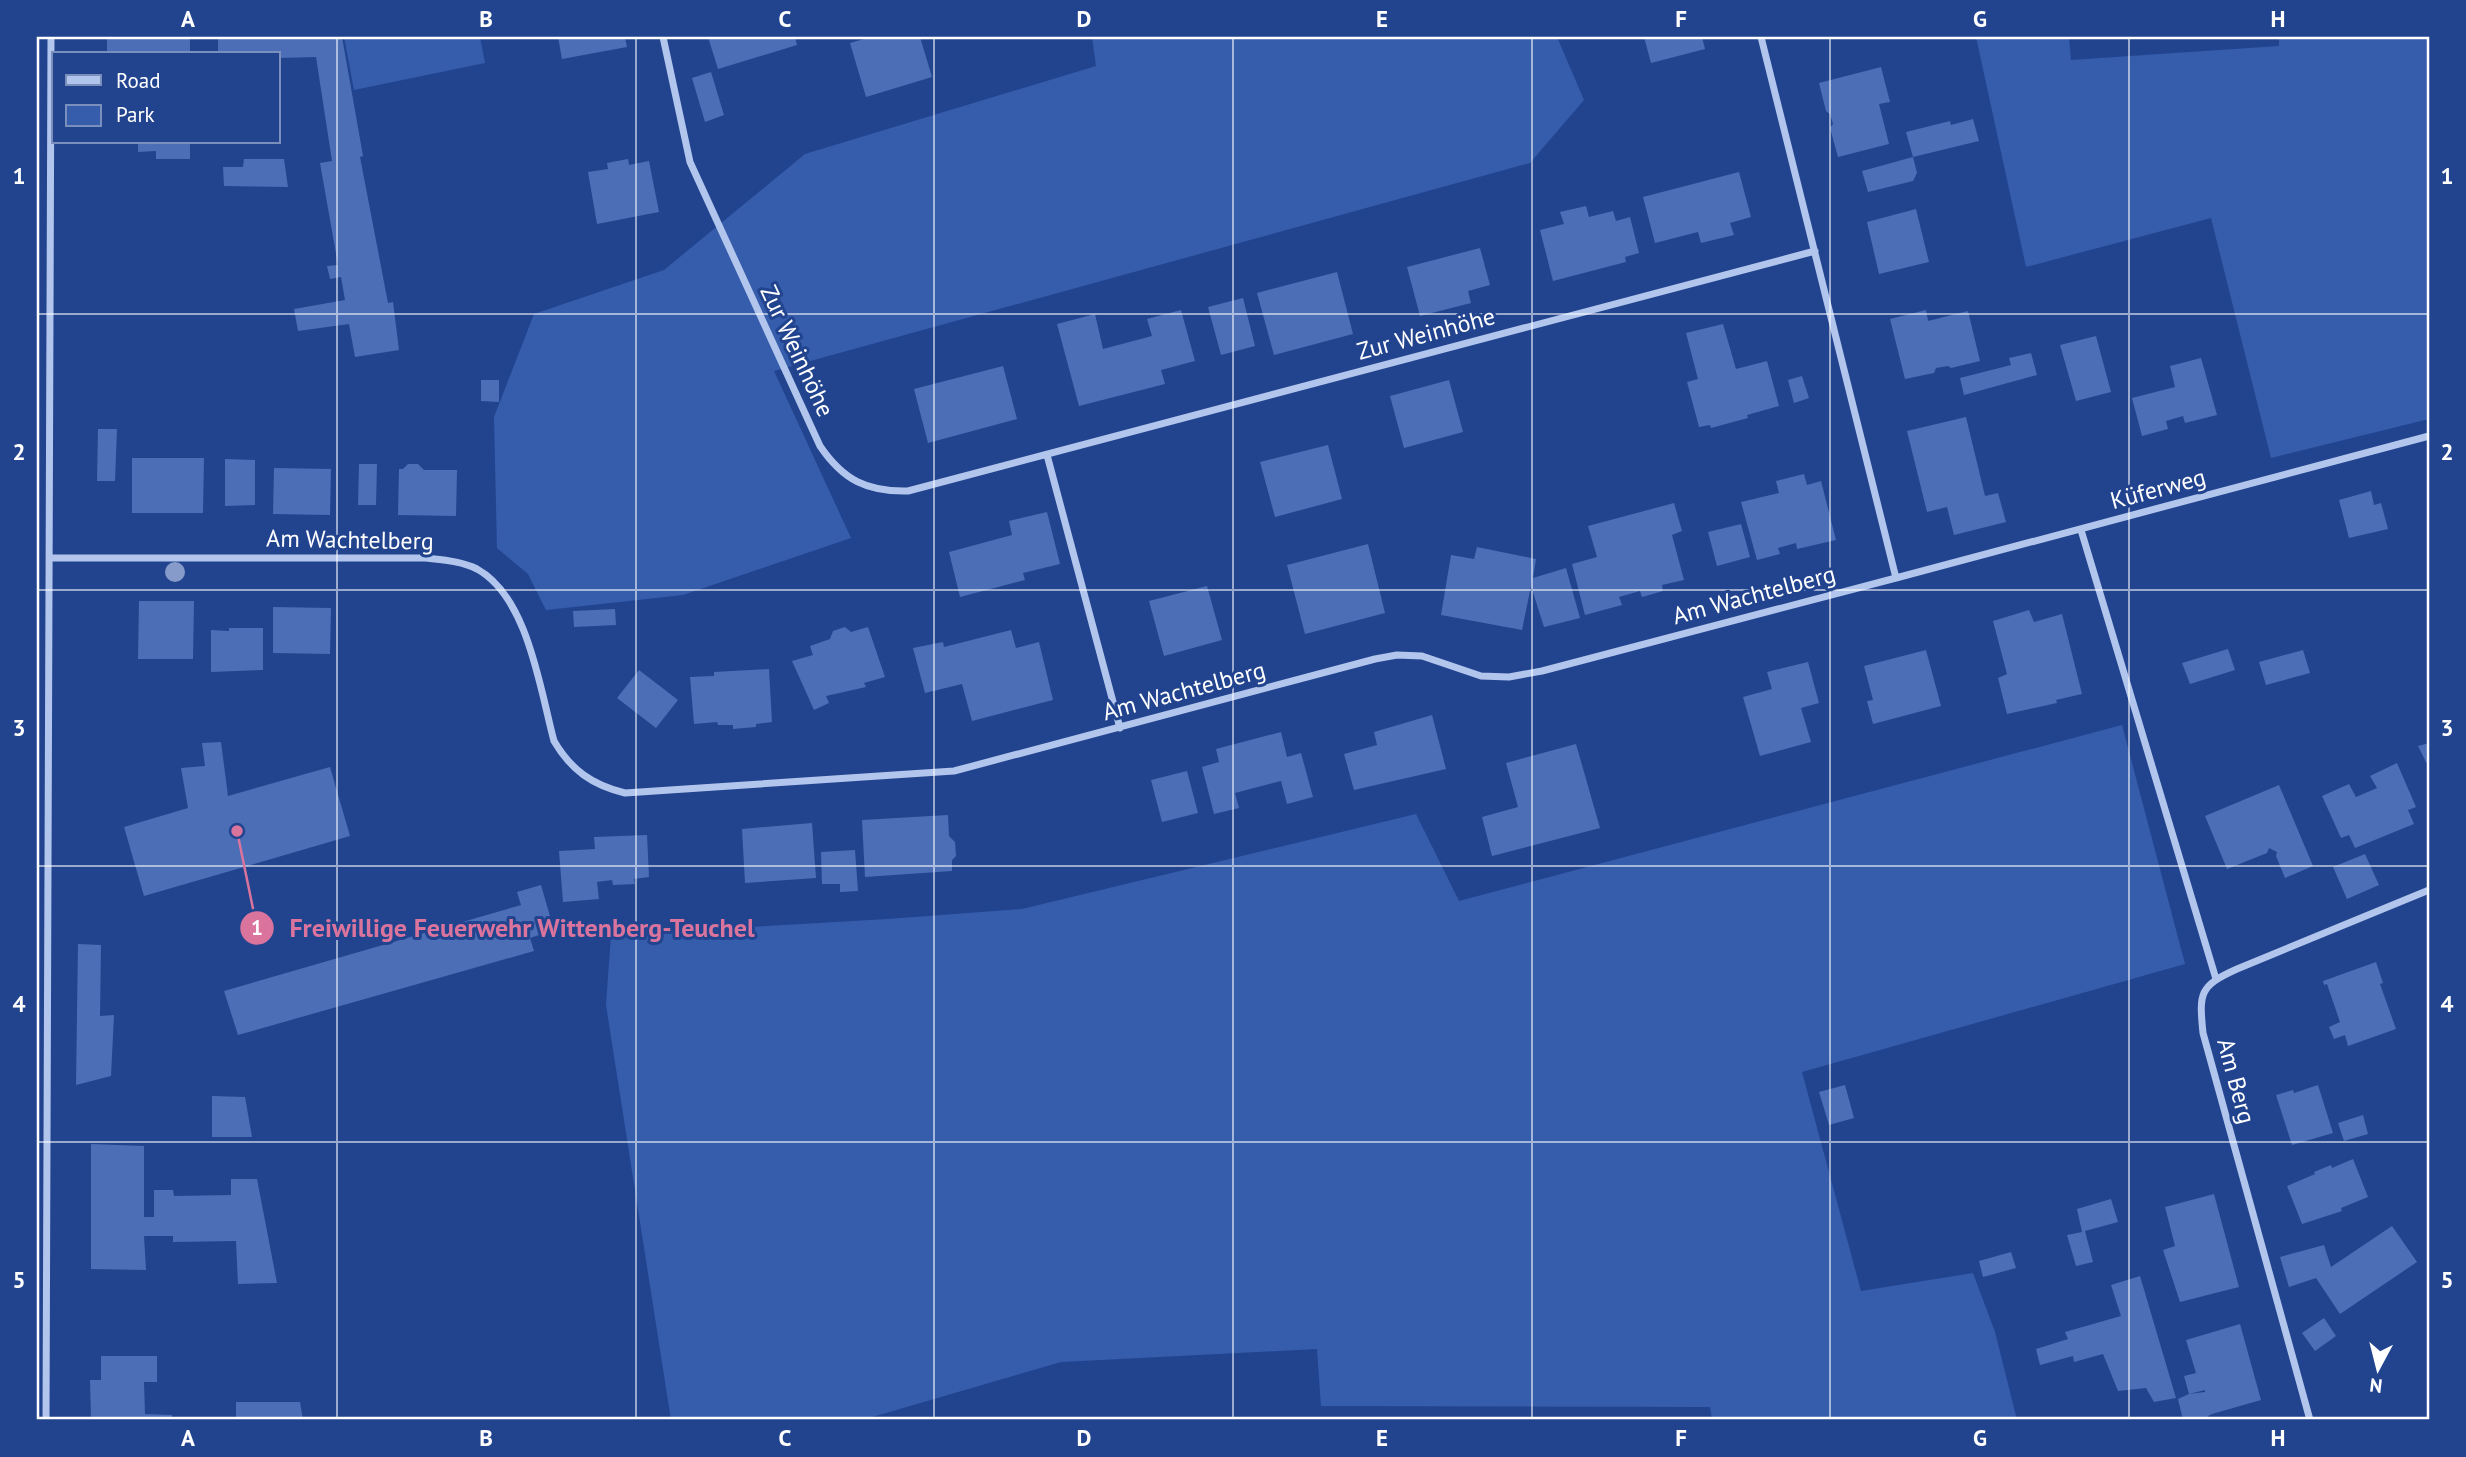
<svg xmlns="http://www.w3.org/2000/svg" width="2466" height="1457" font-family="'PT Sans',sans-serif">
	<rect width="100%" height="100%" fill="#22448f"/>
	<path fill="#365dac" d="M344,37H480L485,63L354,90Z
		M1092,37H1557L1584,100L1530,163L774,371L851,538L683,595L546,610L528,574L497,548L494,417L534,314L664,270L805,154L1096,66Z
		M1976,37H2069L2071,60L2279,46V37H2429V419L2271,458L2211,218L2026,267Z
		M2122,725L2185,964L1802,1072L1861,1291L1973,1273L1995,1332L2017,1420H1712L1710,1407L1321,1406L1317,1349L1061,1362L862,1420H671L606,1005L611,935L888,919L1022,909L1416,814L1459,901Z"/>
	<path fill="#4b6eb6" d="M107,37H190V54H107Z
		M218,37H342L363,156L360,157L388,303L393,302L399,350L355,357L349,324L298,331L294,309L345,300L341,277L330,279L327,266L338,265L320,163L332,161L316,57L278,58V54H218Z
		M558,37H625L627,47L562,59Z
		M708,37H795L797,45L718,69Z
		M871,37H920L932,77L866,97L850,43Z
		M1644,37H1702L1705,49L1651,63Z
		M1881,67L1890,102L1879,104L1889,144L1838,157L1830,128L1833,124L1830,114L1826,111L1819,83Z
		M711,72L724,115L705,122L692,78Z
		M1973,119L1979,141L1913,157L1906,132L1950,121L1951,125Z
		M138,142H190V159H156V151L138,152Z
		M1913,157L1917,173L1913,181L1868,192L1862,171Z
		M244,159H284L288,187L224,186L223,167H243Z
		M628,159L629,165L649,161L659,212L597,224L588,172L608,169L607,163Z
		M1739,172L1751,217L1730,223L1734,235L1701,243L1698,232L1655,243L1643,197Z
		M1586,206L1589,217L1613,211L1616,221L1630,217L1639,253L1625,257L1626,262L1553,281L1540,230L1564,224L1560,212Z
		M1916,209L1929,262L1879,274L1867,222Z
		M1480,248L1490,285L1468,291L1471,303L1420,316L1407,267Z
		M1337,272L1353,334L1274,355L1257,293Z
		M1243,298L1255,346L1221,355L1208,307Z
		M1181,310L1195,361L1161,370L1165,384L1079,406L1057,324L1095,314L1103,349L1152,336L1147,319Z
		M1926,310L1928,321L1968,311L1980,361L1951,368L1948,366L1936,368L1934,373L1905,379L1890,319Z
		M1723,324L1736,369L1767,361L1779,406L1747,415L1748,418L1711,428L1710,425L1699,427L1687,382L1698,379L1686,333Z
		M2096,336L2111,392L2076,401L2060,345Z
		M2031,353L2037,375L1964,395L1960,378L2011,365L2009,358Z
		M2201,358L2217,415L2185,423L2183,416L2166,421L2168,429L2142,436L2132,398L2175,387L2170,366Z
		M1003,366L1017,419L928,443L914,389Z
		M1802,376L1809,398L1794,403L1788,380Z
		M481,380H499V402L481,401Z
		M1449,380L1463,432L1404,448L1390,396Z
		M1966,417L1985,496L1998,493L2006,522L1954,535L1947,507L1927,512L1907,431Z
		M98,429H117L115,481H97Z
		M1328,445L1342,499L1275,517L1260,462Z
		M132,458H204L203,513H132Z
		M225,459L255,460V505L225,506Z
		M359,464H377L376,505H358Z
		M408,464H418L424,470H457L456,516L398,515L399,469H403Z
		M274,468L331,469L330,515L273,514Z
		M1804,474L1807,485L1821,481L1836,540L1797,549L1796,543L1778,548L1780,554L1757,560L1741,502L1779,493L1776,481Z
		M2371,491L2374,505L2381,503L2388,529L2349,538L2339,500Z
		M1674,503L1682,531L1672,535L1684,580L1662,585L1663,591L1642,597L1640,591L1619,597L1622,605L1585,615L1572,564L1597,557L1588,526Z
		M1047,512L1060,564L1023,573L1025,580L960,597L949,552L1012,535L1009,521Z
		M1741,524L1750,557L1717,566L1708,532Z
		M1368,544L1385,613L1305,634L1287,565Z
		M1477,547L1536,559L1533,578L1566,568L1580,618L1544,627L1531,586L1522,630L1441,615L1451,555L1474,559Z
		M1207,586L1222,640L1164,656L1149,601Z
		M139,601H194L193,659H138Z
		M273,607L331,608L330,654L273,653Z
		M615,609L616,625L574,627L573,611Z
		M2029,610L2034,622L2062,614L2082,694L2056,700L2057,703L2007,714L1998,678L2007,674L1993,621Z
		M845,627L851,632L868,627L885,677L864,683L866,687L826,696L829,703L814,710L792,661L813,655L810,646L830,639L833,631Z
		M229,628H263V670L211,672V630L229,631Z
		M1011,630L1016,648L1039,642L1053,700L972,721L962,684L925,693L913,648L943,642L944,647Z
		M2228,649L2235,670L2190,684L2182,663Z
		M1926,650L1941,706L1873,724L1867,701L1873,700L1864,666Z
		M2303,650L2310,673L2266,685L2259,662Z
		M1808,662L1819,703L1801,708L1811,742L1760,756L1743,697L1772,689L1767,672Z
		M769,669L772,722L756,724V727L733,729V725H718L717,722L694,724L690,677L714,676V672Z
		M639,670L678,700L656,728L617,698Z
		M1432,715L1446,769L1354,790L1344,754L1377,745L1374,732Z
		M1281,732L1287,757L1301,753L1313,797L1287,804L1281,781L1235,793L1239,808L1214,814L1202,767L1219,762L1216,749Z
		M221,742L228,796L330,767L350,836L144,896L124,827L188,808L181,768L205,766L202,743Z
		M2429,743V768L2418,746Z
		M1576,744L1600,828L1492,856L1482,817L1518,807L1506,763Z
		M2397,763L2416,807L2408,810L2414,824L2355,848L2349,835L2341,838L2322,796L2349,784L2356,797L2377,788L2370,776Z
		M1187,771L1198,813L1162,822L1151,780Z
		M2279,785L2313,866L2285,878L2276,856L2277,852L2269,848L2267,853L2227,869L2205,816Z
		M948,815L949,836L955,842L956,856L952,860V871L865,877L862,820Z
		M812,823L816,878L745,883L742,829Z
		M647,835L649,877L634,879L635,884L613,885L612,880L597,882L599,899L563,902L559,851L595,849L594,837Z
		M855,850L858,891L840,892V884H822L821,852Z
		M2365,854L2379,885L2347,899L2333,867Z
		M541,885L554,930L530,938L534,951L238,1035L224,991L521,905L517,892Z
		M78,944L101,945L100,1016L114,1015L111,1076L76,1085Z
		M2376,962L2383,983L2380,984L2396,1029L2348,1046L2345,1035L2334,1039L2329,1027L2340,1022L2327,984L2324,985L2323,981Z
		M1845,1085L1854,1118L1829,1125L1819,1092Z
		M2318,1085L2333,1133L2292,1145L2276,1095L2293,1090L2294,1093Z
		M212,1096L245,1097L252,1137H212Z
		M2363,1115L2368,1134L2344,1141L2338,1123Z
		M91,1144L144,1146V1217H154V1190H173L174,1196L231,1195V1179H257L277,1283L238,1284L236,1241L173,1242V1236H144L146,1270L91,1269Z
		M2353,1159L2368,1197L2341,1208L2342,1211L2302,1224L2287,1186L2315,1174L2314,1172L2331,1165L2332,1168Z
		M2214,1194L2239,1287L2180,1302L2163,1250L2175,1246L2165,1207Z
		M2111,1199L2118,1222L2085,1231L2093,1262L2076,1266L2067,1235L2082,1232L2077,1209Z
		M2392,1226L2417,1262L2340,1314L2316,1278L2289,1287L2280,1257L2324,1245L2331,1267Z
		M2011,1252L2016,1268L1983,1277L1979,1261Z
		M2140,1276L2176,1398L2154,1402L2146,1388L2118,1391L2103,1354L2074,1362L2073,1356L2040,1365L2036,1349L2068,1339L2065,1332L2121,1316L2111,1285Z
		M2324,1318L2336,1336L2315,1351L2302,1333Z
		M2240,1324L2261,1400L2212,1414L2208,1416L2210,1420H2183L2178,1399L2189,1394L2205,1392V1390L2189,1394L2184,1376L2196,1373L2186,1340Z
		M101,1356H157V1382H144L145,1414L172,1415V1420H91L90,1380H101Z
		M236,1402H300L303,1420H236Z"/>
	<g fill="none" stroke-linecap="round" stroke-linejoin="round">
		<path stroke="#b2c5ec" stroke-width="7" d="M663,37L690,162L820,446C843,480 867,492 908,491L1815,251
			M1047,455L1120,728
			M2081,530L2216,979
			M49,558H425C442,560 461,561 477,569C528,597 540,689 554,741C571,770 592,785 625,793L954,771L1375,659L1397,655L1422,656L1481,676L1509,677L1542,671L1896,578L1761,37
			M1896,578L2429,436
			M46,1420L51,37
			M2310,1420L2203,1033C2199,993 2199,986 2237,969L2429,890"/>
	</g>
	<circle fill="#869bc9" cx="175" cy="572" r="10"/>
	<path fill="none" stroke="#fff" stroke-width="2" stroke-opacity="0.55" d="M337,37V1420M636,37V1420M934,37V1420M1233,37V1420M1532,37V1420M1830,37V1420M2129,37V1420M37,314H2429M37,590H2429M37,866H2429M37,1142H2429"/>
	<g text-anchor="middle" stroke-width="6" stroke-linejoin="round" paint-order="stroke">
		<g font-size="24" fill="#fff" stroke="#22448f">
			<text transform="translate(1426 334) rotate(-15)" y="8">Zur Weinhöhe</text>
			<text transform="translate(797 351) rotate(65)" y="8">Zur Weinhöhe</text>
			<text transform="translate(2158 489) rotate(-15)" y="8">Küferweg</text>
			<text transform="translate(350 540) rotate(1)" y="8">Am Wachtelberg</text>
			<text transform="translate(1754 595) rotate(-15)" y="8">Am Wachtelberg</text>
			<text transform="translate(1184 691) rotate(-15)" y="8">Am Wachtelberg</text>
			<text transform="translate(2236 1081) rotate(75)" y="8">Am Berg</text>
		</g>
	</g>
	<path fill="none" stroke="#da749d" stroke-width="2.5" d="M237 831L257 928"/>
	<g fill="#da749d" stroke="#22448f" stroke-width="2.5">
		<circle cx="237" cy="831" r="7"/>
		<circle cx="257" cy="928" r="18"/>
	</g>
	<g font-size="21" text-anchor="middle" font-weight="bold" fill="#fff">
		<text x="257" y="935">1</text>
	</g>
	<g font-size="26" text-anchor="middle" font-weight="bold" fill="#da749d" stroke="#22448f" stroke-width="6" stroke-linejoin="round" paint-order="stroke">
		<text x="522" y="937">Freiwillige Feuerwehr Wittenberg-Teuchel</text>
	</g>
	<rect width="2466" height="1457" fill="none" stroke="#22448f" stroke-width="77"/>
	<rect x="52" y="52" width="228" height="91" fill="#22448f" stroke="#7a8fbc" stroke-width="2"/>
	<rect x="66" y="75" width="35" height="10" fill="#b2c5ec" stroke="#7a8fbc" stroke-width="2"/>
	<text x="116" y="88" font-size="21" fill="#ffffff">Road</text>
	<rect x="66" y="105" width="35" height="21" fill="#365dac" stroke="#7a8fbc" stroke-width="2"/>
	<text x="116" y="122" font-size="21" fill="#ffffff">Park</text>
	<g transform="translate(2378 1369) rotate(187)" stroke="#22448f" stroke-width="5" paint-order="stroke">
	<path d="M0-5L12 26L0 18L-12 26Z" fill="#ffffff"/>
	<text y="-10" font-size="19" font-weight="bold" text-anchor="middle" fill="#ffffff">N</text>
	</g>
	<rect x="38" y="38" width="2390" height="1380" fill="none" stroke="#fff" stroke-width="2.5"/>
	<g font-size="23" text-anchor="middle" font-weight="bold" fill="#fff">
		<text x="188" y="27">A</text>
		<text x="486" y="27">B</text>
		<text x="785" y="27">C</text>
		<text x="1084" y="27">D</text>
		<text x="1382" y="27">E</text>
		<text x="1681" y="27">F</text>
		<text x="1980" y="27">G</text>
		<text x="2278" y="27">H</text>
		<text x="19" y="184">1</text>
		<text x="2447" y="184">1</text>
		<text x="19" y="460">2</text>
		<text x="2447" y="460">2</text>
		<text x="19" y="736">3</text>
		<text x="2447" y="736">3</text>
		<text x="19" y="1012">4</text>
		<text x="2447" y="1012">4</text>
		<text x="19" y="1288">5</text>
		<text x="2447" y="1288">5</text>
		<text x="188" y="1446">A</text>
		<text x="486" y="1446">B</text>
		<text x="785" y="1446">C</text>
		<text x="1084" y="1446">D</text>
		<text x="1382" y="1446">E</text>
		<text x="1681" y="1446">F</text>
		<text x="1980" y="1446">G</text>
		<text x="2278" y="1446">H</text>
	</g>
</svg>
